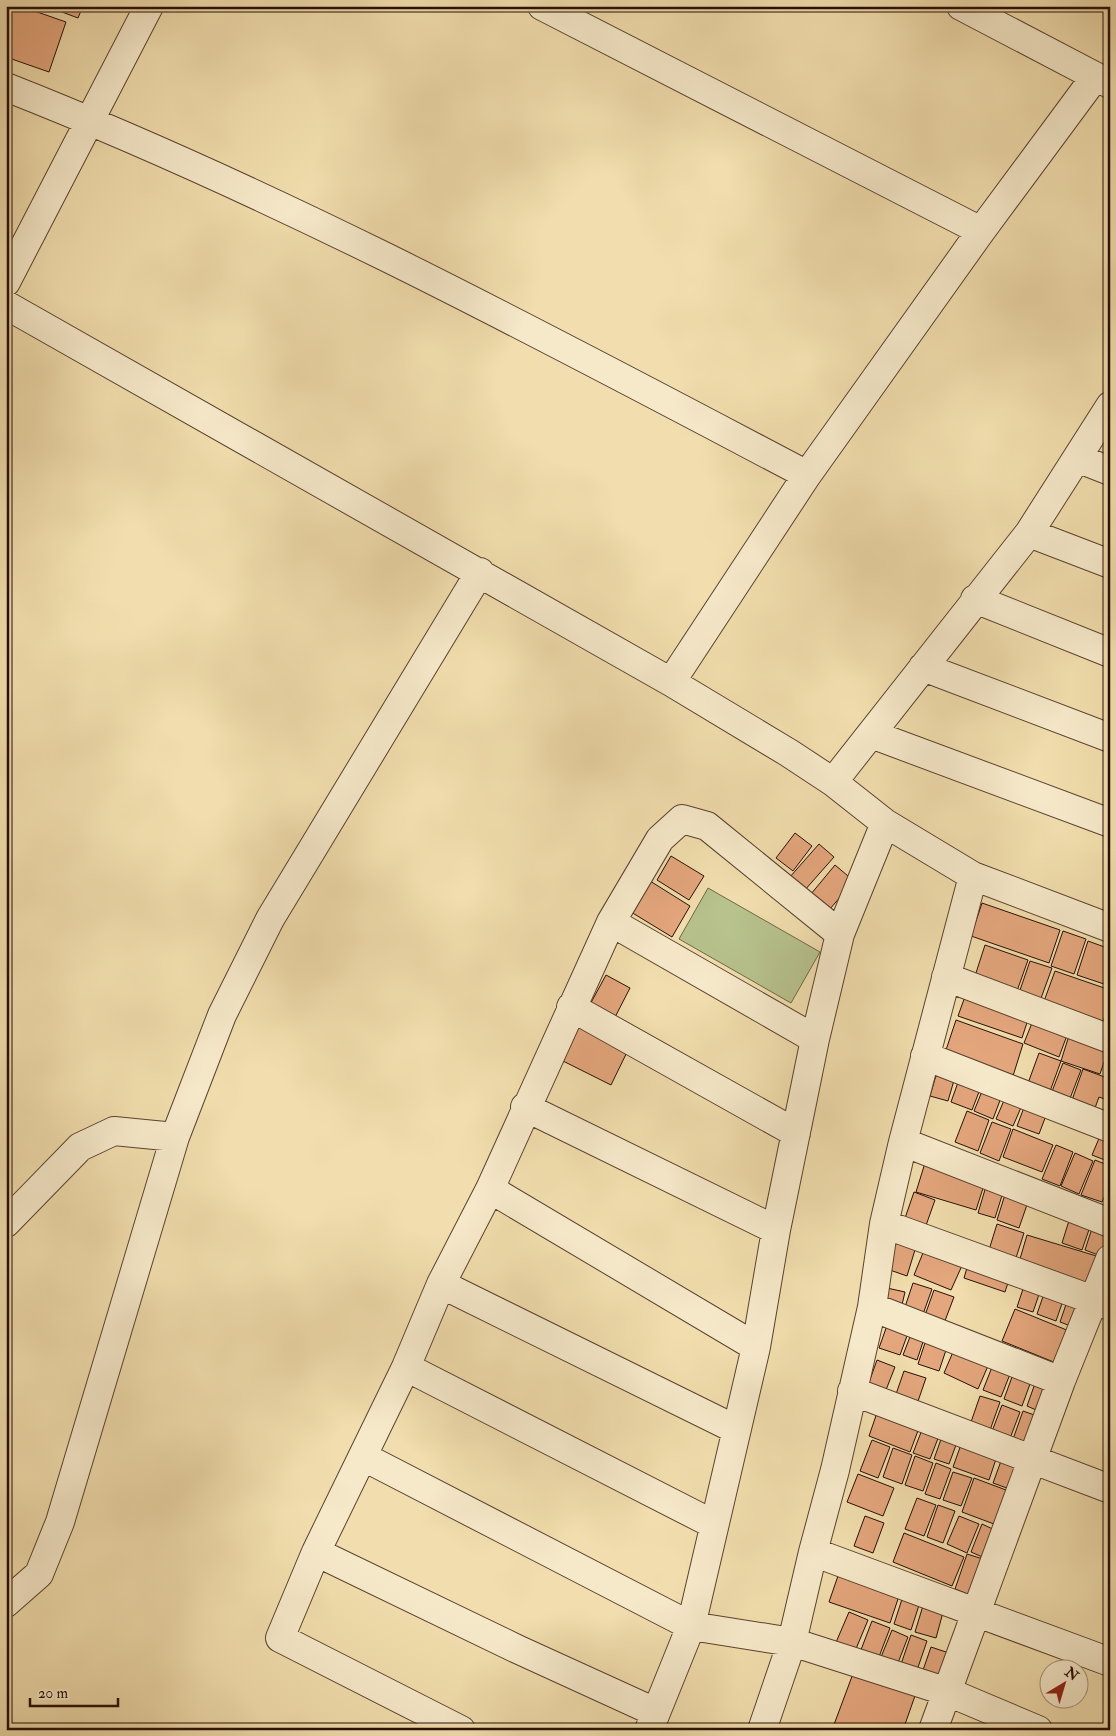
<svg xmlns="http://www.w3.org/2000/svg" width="1116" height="1736" font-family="'IM FELL Double Pica',serif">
	<rect width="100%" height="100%" fill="#f1ddad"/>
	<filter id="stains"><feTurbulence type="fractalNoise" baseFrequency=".004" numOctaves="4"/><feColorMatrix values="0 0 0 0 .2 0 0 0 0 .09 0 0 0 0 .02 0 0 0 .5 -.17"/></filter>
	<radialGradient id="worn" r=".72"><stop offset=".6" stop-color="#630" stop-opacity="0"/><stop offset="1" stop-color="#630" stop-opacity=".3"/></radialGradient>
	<path fill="#b7c28d" stroke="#6e6848" d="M708,888L820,952L791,1003L679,939Z"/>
	<path fill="#e4a67d" stroke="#260f04" d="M6,6H20L66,22L49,72L6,57Z
		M46,6H83L78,18Z
		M795,833L812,846L793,871L776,858Z
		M819,844L834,857L804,891L789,878Z
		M671,856L704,876L689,900L657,880Z
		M835,865L854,881L829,910L811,894Z
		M650,881L690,906L672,937L631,912Z
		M982,903L1060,930L1049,963L971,936Z
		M1063,931L1086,939L1074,974L1051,966Z
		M1088,941L1110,949V986L1077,975Z
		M985,945L1028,960L1017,991L975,976Z
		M1030,961L1052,968L1040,1001L1019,993Z
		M1055,971L1110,990V1002L1102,1024L1043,1004Z
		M606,975L630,988L612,1023L587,1010Z
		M968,988L1031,1010L1022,1038L958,1016Z
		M1036,1013L1070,1027L1059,1057L1024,1043Z
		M956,1020L1023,1044L1013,1076L945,1053Z
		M577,1022L629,1048L611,1085L559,1059Z
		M1071,1029L1110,1044L1100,1074L1061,1061Z
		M1039,1053L1061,1061L1049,1094L1027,1086Z
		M1063,1063L1081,1070L1069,1101L1051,1094Z
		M939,1065L957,1070L948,1101L930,1096Z
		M1083,1069L1110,1079V1101L1099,1097L1095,1108L1072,1100Z
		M962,1071L984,1079L972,1110L951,1102Z
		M987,1079L1005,1087L993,1119L974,1111Z
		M1009,1089L1026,1096L1013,1126L996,1119Z
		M1028,1097L1050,1105L1039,1134L1017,1126Z
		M967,1111L989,1120L978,1151L955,1142Z
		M992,1122L1011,1129L999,1161L980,1153Z
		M1013,1129L1053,1145L1042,1172L1003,1157Z
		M1103,1129L1110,1132V1162L1092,1155Z
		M1056,1145L1073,1152L1060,1186L1042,1179Z
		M1075,1153L1093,1161L1079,1194L1061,1186Z
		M1095,1160L1110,1166V1184L1102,1202L1081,1195Z
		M925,1163L985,1182L976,1210L916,1192Z
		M987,1183L1004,1189L995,1218L978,1213Z
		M1008,1185L1031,1193L1019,1228L997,1220Z
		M914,1192L935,1200L924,1231L903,1224Z
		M1072,1211L1093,1218L1082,1250L1062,1243Z
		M1095,1219L1110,1230L1101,1256L1085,1250Z
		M997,1224L1024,1233L1005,1292L964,1278L969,1261L984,1266Z
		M898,1234L918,1240L907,1276L887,1269Z
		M1027,1235L1103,1258L1093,1292L1017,1269Z
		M927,1243L965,1259L951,1290L914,1275Z
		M1028,1274L1044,1280L1033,1312L1017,1307Z
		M1048,1282L1067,1289L1056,1321L1037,1314Z
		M913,1283L932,1289L922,1317L904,1310Z
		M887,1288L905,1292L901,1309L882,1304Z
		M934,1290L954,1297L943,1326L924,1318Z
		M1071,1290L1087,1295L1076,1328L1060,1322Z
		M1015,1309L1074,1333L1061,1365L1002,1341Z
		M890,1317L911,1325L900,1355L879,1348Z
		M913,1329L926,1333L917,1360L903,1355Z
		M928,1334L949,1341L939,1371L918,1364Z
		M956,1345L991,1359L978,1389L944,1373Z
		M996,1357L1014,1364L1001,1397L983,1390Z
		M877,1360L895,1367L884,1395L867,1388Z
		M1016,1366L1034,1373L1022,1406L1004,1399Z
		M904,1371L926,1378L917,1404L895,1397Z
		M1038,1375L1055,1382L1043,1413L1027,1406Z
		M980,1396L1000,1402L989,1433L970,1425Z
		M880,1404L922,1420L910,1452L869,1436Z
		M1002,1405L1020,1412L1009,1441L991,1434Z
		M1023,1411L1043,1418L1032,1450L1012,1442Z
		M925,1422L942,1428L930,1459L913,1453Z
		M945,1428L960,1434L949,1464L934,1459Z
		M963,1439L999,1450L989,1480L953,1467Z
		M872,1440L890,1447L878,1478L860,1471Z
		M893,1448L912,1455L902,1484L883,1477Z
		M1005,1450L1026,1457L1015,1491L993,1483Z
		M915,1456L933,1463L923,1491L905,1485Z
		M936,1463L951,1469L940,1499L925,1494Z
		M953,1472L972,1478L961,1506L943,1500Z
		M858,1474L894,1488L883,1516L847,1502Z
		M974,1478L1014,1493L1002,1527L962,1512Z
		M917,1498L936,1505L924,1536L905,1529Z
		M938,1505L955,1511L943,1543L927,1537Z
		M865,1516L884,1523L873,1553L854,1546Z
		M959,1516L979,1524L967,1553L947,1544Z
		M982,1524L999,1532L987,1559L971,1552Z
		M904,1533L964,1557L952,1586L893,1562Z
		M967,1554L986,1560L973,1596L955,1589Z
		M839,1573L900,1593L890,1623L829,1602Z
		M904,1593L921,1599L911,1630L894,1624Z
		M925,1599L945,1605L936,1638L915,1632Z
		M849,1612L868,1620L853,1656L834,1647Z
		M872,1621L890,1628L877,1662L859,1655Z
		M892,1630L908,1637L896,1668L879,1662Z
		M911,1635L927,1641L915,1676L899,1670Z
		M931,1647L949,1653L938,1683L921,1676Z
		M854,1671L916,1693L903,1730H832Z"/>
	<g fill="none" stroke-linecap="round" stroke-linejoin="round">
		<defs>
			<path id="minor" d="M542,6L981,231
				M961,6L1110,84
				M6,87C283,196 545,337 807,475
				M6,282L149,6
				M6,305L671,682L789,753L833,782L885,823L973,876L1110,928
				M1077,458L1110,471
				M1029,533L1110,564
				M975,599L1110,653
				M923,667L1110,738
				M671,682L807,475L981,231L1095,77
				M871,734L1110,823
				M833,782L1029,533L1110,406
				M973,876L903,1142L884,1224L872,1307L835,1470L813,1552L792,1642L948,1692L1038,1730
				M611,922L815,1039
				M946,977L1110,1039
				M571,1007L796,1133
				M925,1056L1110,1128
				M525,1107L776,1230
				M903,1142L1110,1223
				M490,1189L756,1347
				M6,1223L80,1147L114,1131L175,1137
				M884,1224L1110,1306
				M441,1284L735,1429
				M872,1307L1061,1381
				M406,1367L713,1524
				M852,1391L1110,1489
				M364,1457L691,1626L792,1642L762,1730
				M316,1552L517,1649L655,1712
				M813,1552L1110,1662
				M6,1603L39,1574L60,1522L175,1137L222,1015L270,919L480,572
				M461,1730L280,1638L316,1552L406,1367L441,1284L490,1189L611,922L660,839L682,819L707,826L840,934
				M649,1730L691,1626L756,1347L776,1230L815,1039L840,934L885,823
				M933,1730L1061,1381L1110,1259"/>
		</defs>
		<use href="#minor" stroke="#59422e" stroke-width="30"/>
		<use href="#minor" stroke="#f6e9ca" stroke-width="28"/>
	</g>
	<rect width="1116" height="1736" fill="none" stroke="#f1ddad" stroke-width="25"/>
	<rect x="8" y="8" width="1101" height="1721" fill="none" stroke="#260f04" stroke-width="2.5"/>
	<rect x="12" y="12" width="1091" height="1711" fill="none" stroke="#260f04"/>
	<g transform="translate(1064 1684) rotate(38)"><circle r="24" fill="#f6e9ca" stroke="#a3927b"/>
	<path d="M0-4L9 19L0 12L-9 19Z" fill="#8f2418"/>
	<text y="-8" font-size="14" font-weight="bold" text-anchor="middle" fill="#260f04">N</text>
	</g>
	<path d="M30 1698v8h88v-8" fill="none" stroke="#260f04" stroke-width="2.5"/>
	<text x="38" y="1698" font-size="15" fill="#260f04" stroke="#f6e9ca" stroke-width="4" paint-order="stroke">20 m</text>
	<rect width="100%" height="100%" filter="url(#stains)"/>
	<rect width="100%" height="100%" fill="url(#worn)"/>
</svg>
